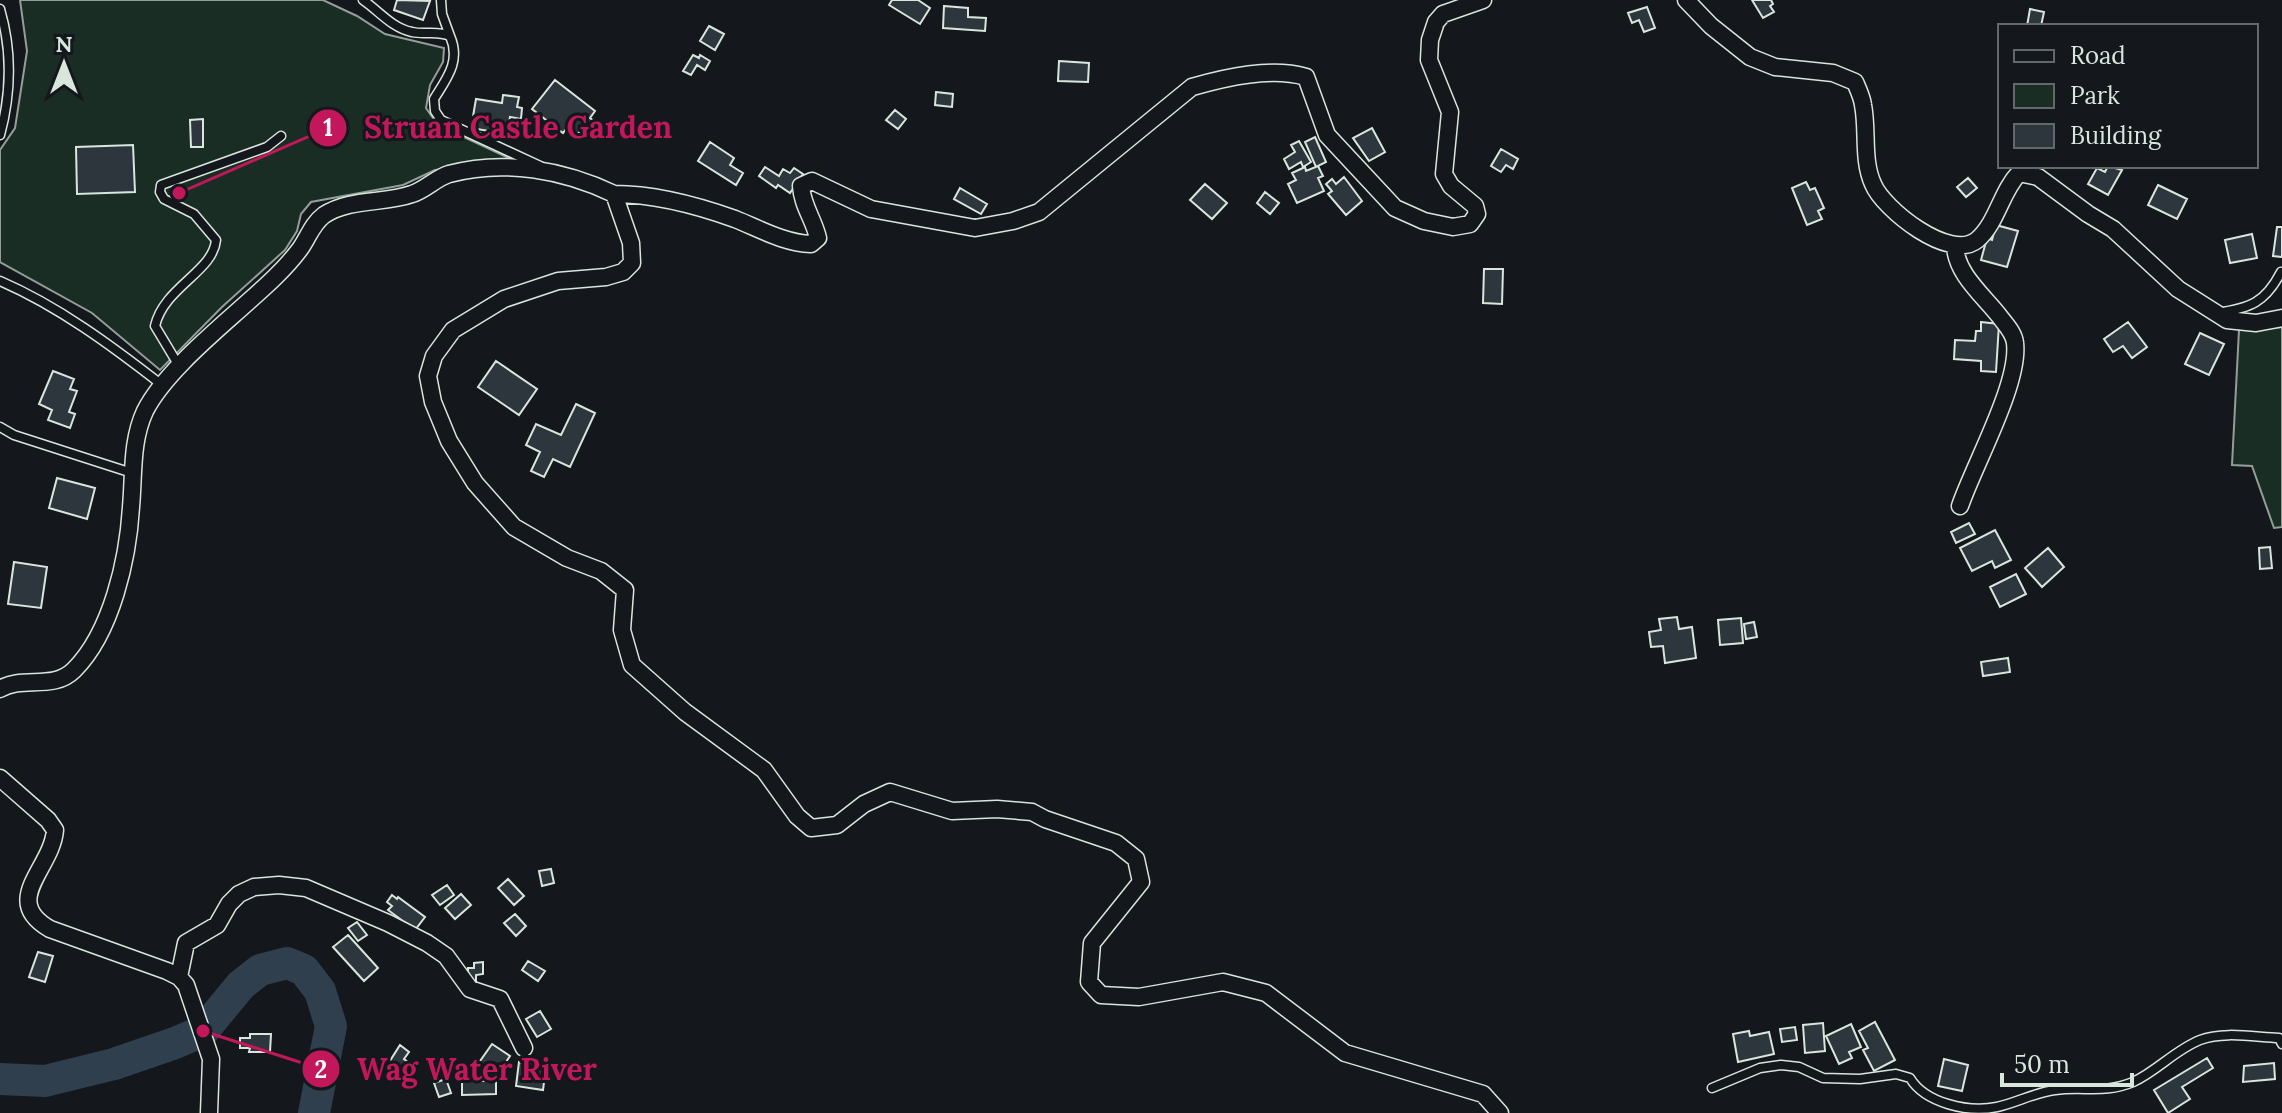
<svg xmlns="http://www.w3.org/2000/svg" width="2282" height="1113" font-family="Lora,serif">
	<rect width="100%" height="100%" fill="#14181c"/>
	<path fill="#1a2d24" stroke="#939e99" stroke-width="2" d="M20,0H323L357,16L385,34L444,48L443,62L430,85L426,108L438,125L517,162L435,170L403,185L311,202L301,214L297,231L285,250L222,307L160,370L92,313L0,262V150L15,128L27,51Z
		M2282,327V527L2274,528L2252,466L2232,465L2239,330Z"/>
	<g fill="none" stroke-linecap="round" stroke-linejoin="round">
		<path stroke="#2f3f4d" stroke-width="32" d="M0,1079L45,1081L114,1064L175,1043L203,1031L241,985L260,970L287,963L304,970L320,991L331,1026L314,1113"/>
	</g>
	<path fill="#2c363c" stroke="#d8e6dc" stroke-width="2" d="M397,0L430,1L423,20L394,10Z
		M892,0H918L930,8L920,24L889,5Z
		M1752,0H1771L1773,4L1770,6L1774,12L1763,18Z
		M944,6L968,8V17L986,18L985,31L943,28Z
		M1647,7L1655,28L1644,32L1639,20L1632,23L1628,13Z
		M2030,9L2044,12L2041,26H2027Z
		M709,26L724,34L715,50L700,41Z
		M693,55L699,58L700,55L710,61L705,70L697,65L691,75L683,71Z
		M1059,61L1089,63L1088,82L1058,81Z
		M555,80L595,111L590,118L598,124L589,135L582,129L576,136L566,129L563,133L532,109Z
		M936,92L953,94L952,107L935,105Z
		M503,95L519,97L517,107L522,108L521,119L510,117L507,134L471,128L476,99L502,103Z
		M895,110L906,119L898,129L886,120Z
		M203,119V147H191L190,120Z
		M1372,128L1385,152L1369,161L1353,138Z
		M1315,137L1326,162L1316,167L1305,142Z
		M1299,141L1311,162L1303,167L1301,162L1289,169L1284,159L1295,152L1291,145Z
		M710,142L734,158L730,165L743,173L736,185L698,161Z
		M133,145L135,192L77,194L76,147Z
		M1501,149L1518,159L1513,169L1506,165L1501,172L1491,166Z
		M1318,166L1323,176L1318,178L1324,191L1297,203L1288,184L1296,180L1292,173L1305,167L1306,171Z
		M2108,166L2122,170L2108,195L2088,184L2097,168L2105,172Z
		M765,167L779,176L783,169L790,173L794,168L803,174L790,193L778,185L776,188L759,176Z
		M1344,177L1362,201L1346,215L1328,194L1332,191L1326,184L1332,179L1336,184Z
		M1968,178L1977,188L1966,197L1957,187Z
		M1806,182L1810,190L1815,188L1824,208L1818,211L1822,219L1807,225L1792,188Z
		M1205,184L1227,203L1212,219L1190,200Z
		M2158,185L2187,199L2177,219L2148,205Z
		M960,188L987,204L981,214L954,199Z
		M1265,192L1279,203L1270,214L1257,203Z
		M1996,225L2018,231L2007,267L1981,260L1987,238L1992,240Z
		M2277,227H2282V257L2273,256Z
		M2252,234L2257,258L2230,263L2225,240Z
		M1484,269H1503L1502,304L1483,303Z
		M1981,322L1999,324L1996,372L1981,371V361L1954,359L1955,340L1975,341L1976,331H1981Z
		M2128,322L2147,347L2132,358L2123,346L2113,352L2104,339Z
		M2200,333L2224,344L2209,375L2185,364Z
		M496,361L537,389L519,415L478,387Z
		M53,371L74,379L70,389L77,391L69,412L75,414L70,428L48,420L52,410L39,404Z
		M576,404L595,413L570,467L553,459L544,477L531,471L540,452L526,445L536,424L561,435Z
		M57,478L95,488L87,519L49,508Z
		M1969,523L1975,534L1956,543L1951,532Z
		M1995,530L2011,560L1995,568L1992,561L1972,571L1960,548Z
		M2270,547L2272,568L2260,569L2259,548Z
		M2048,548L2064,567L2042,587L2025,568Z
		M14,562L47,567L41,608L8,604Z
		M2016,574L2026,594L2000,607L1990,587Z
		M1677,617L1679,629L1692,627L1696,658L1665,663L1663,646L1651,647L1649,632L1661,630L1659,619Z
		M1741,618L1743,643L1720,645L1718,620Z
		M1754,622L1757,637L1746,639L1744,624Z
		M2008,658L2010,672L1983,676L1981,662Z
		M551,869L554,883L542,886L539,871Z
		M508,879L524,896L514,905L498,888Z
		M447,885L454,895L440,905L432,895Z
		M461,894L471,905L455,919L445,908Z
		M392,895L397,899L398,897L425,917L415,930L388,910L392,906L387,902Z
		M515,914L526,926L516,936L504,923Z
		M357,922L367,935L358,941L348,928Z
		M348,935L378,968L364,981L333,947Z
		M38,952L53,956L45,982L29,977Z
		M528,961L545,971L538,981L522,970Z
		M483,962V974L476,975V984H468V968H474V963Z
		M540,1011L551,1029L537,1037L526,1019Z
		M1875,1022L1895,1060L1874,1071L1863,1050L1868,1048L1859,1031Z
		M1823,1023L1825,1051L1805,1053L1803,1025Z
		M1851,1024L1861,1047L1849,1052L1852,1058L1839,1064L1826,1036Z
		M1795,1027L1797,1040L1782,1042L1780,1029Z
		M1749,1031L1750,1036L1769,1032L1774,1054L1738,1062L1733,1034Z
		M250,1034H271L270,1052H249L250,1048H240V1038H250Z
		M492,1044L510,1056L498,1074L494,1071L493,1074L478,1064Z
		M400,1045L409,1052L404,1059L413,1066L405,1076L388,1064Z
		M2207,1058L2213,1068L2182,1087L2190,1099L2168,1113L2154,1090Z
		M1944,1059L1968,1065L1962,1091L1938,1086Z
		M519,1062L546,1066L543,1090L516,1086Z
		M2274,1063L2275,1079L2243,1082L2244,1066Z
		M462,1074H480V1081H496V1094L462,1095Z
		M446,1079L451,1093L439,1097L434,1083Z"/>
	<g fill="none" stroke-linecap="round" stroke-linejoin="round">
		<defs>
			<path id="service" d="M363,0C379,11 392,28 412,32C425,35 437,30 450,36C461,61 447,78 434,99L435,111L441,120L540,166
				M441,0L442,14L450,36
				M0,9C12,50 11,94 0,135
				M0,281C58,306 112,346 162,385
				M2217,313C2250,308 2265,303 2281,272
				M179,366L155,326C164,287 213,272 216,240L194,214L164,199L160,192L161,185L267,147L281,136
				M0,427L14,435L132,473
				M1712,1088L1760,1068L1781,1065L1799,1067L1823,1078L1860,1079L1896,1074L1910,1078C1925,1103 1968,1113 1997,1107C2016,1103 2036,1092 2055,1090C2084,1086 2105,1094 2133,1082C2157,1071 2175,1050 2200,1040C2223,1031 2254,1037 2279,1038L2282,1044"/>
			<path id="minor" d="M1686,0L1711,26L1750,57L1775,67L1833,73L1855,82C1858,89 1862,97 1863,105C1868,130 1862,160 1873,184C1883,209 1950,262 1977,240C1997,223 2001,192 2019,173L2038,177L2088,214L2113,229L2178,289L2227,320L2256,323L2282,318
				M614,194C656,194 696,205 735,219C760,229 784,243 811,244L818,238C814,220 802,205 801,186L812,181L871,209L975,228L1013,221L1039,212L1192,87C1227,77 1271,67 1306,77L1327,135L1395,208L1424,221L1453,227L1470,224L1477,214L1475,206L1451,186L1444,174L1450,112L1429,60L1430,40L1436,22L1443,14L1483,0
				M1955,246C1956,274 1984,296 2000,317C2006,325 2014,333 2015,343C2020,383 1974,465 1960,506
				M0,689C23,675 53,691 74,670C112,632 128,558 131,507C134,474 131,441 145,411C164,373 217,330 249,301C267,285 285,269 300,249C308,238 312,224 324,215C350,198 384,204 412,194C425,190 436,178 449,174C504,159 564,170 614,194L631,243L632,263L623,272L606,277L558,281L504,299L453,330L434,356L428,376L433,402L449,441L475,483L514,527L567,558L601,571L625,590L622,630L632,665L685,712L764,770L797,816L811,828L837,825L864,804L890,792L952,811L997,809L1032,812L1045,819L1116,843L1136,859L1141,882L1092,943L1089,982L1101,995L1139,997L1223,982L1266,993L1345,1053L1483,1094L1500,1113
				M0,778L48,820L55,830C52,869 0,900 50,929L167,971L179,977L186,985L211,1059L209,1113
				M179,977L186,943L217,925L229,904L239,894L254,887L279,885L306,888L388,923L427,943L446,956L470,989L500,999L524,1048"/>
		</defs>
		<use href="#service" stroke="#d8e6dc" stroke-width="11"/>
		<use href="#minor" stroke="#d8e6dc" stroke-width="19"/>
		<use href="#service" stroke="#14181c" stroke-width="8"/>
		<use href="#minor" stroke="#14181c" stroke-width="16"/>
	</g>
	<path fill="none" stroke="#c2185b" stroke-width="3" d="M179 193L328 128M203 1031L321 1069"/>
	<g fill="#c2185b" stroke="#14181c" stroke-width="3">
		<circle cx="179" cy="193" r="8"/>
		<circle cx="203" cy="1031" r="8"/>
		<circle cx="328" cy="128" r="20"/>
		<circle cx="321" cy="1069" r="20"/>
	</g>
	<g font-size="24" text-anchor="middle" font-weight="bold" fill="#fff">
		<text x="328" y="136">1</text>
		<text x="321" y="1078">2</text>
	</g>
	<g font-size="30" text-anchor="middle" font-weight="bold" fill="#c2185b" stroke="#14181c" stroke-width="6" stroke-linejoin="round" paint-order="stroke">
		<text x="518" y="138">Struan Castle Garden</text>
		<text x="477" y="1080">Wag Water River</text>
	</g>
	<rect x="1998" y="24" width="260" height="144" fill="#14181c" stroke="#626a69" stroke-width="2"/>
	<rect x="2014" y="50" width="40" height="12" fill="#14181c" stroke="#626a69" stroke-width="2"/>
	<text x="2070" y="64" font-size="24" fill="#d8e6dc">Road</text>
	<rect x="2014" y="84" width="40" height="24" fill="#1a2d24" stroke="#626a69" stroke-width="2"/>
	<text x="2070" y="104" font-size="24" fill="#d8e6dc">Park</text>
	<rect x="2014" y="124" width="40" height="24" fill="#2c363c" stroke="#626a69" stroke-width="2"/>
	<text x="2070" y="144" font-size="24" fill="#d8e6dc">Building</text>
	<g transform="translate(64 64)" stroke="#14181c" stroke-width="6" paint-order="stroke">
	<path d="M0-6L14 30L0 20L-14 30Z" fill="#d8e6dc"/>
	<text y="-12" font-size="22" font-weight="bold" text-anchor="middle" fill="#d8e6dc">N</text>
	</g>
	<path d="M2002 1073v12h130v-12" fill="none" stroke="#d8e6dc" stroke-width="4"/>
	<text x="2014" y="1073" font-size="24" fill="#d8e6dc" stroke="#14181c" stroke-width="6" paint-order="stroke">50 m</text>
</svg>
